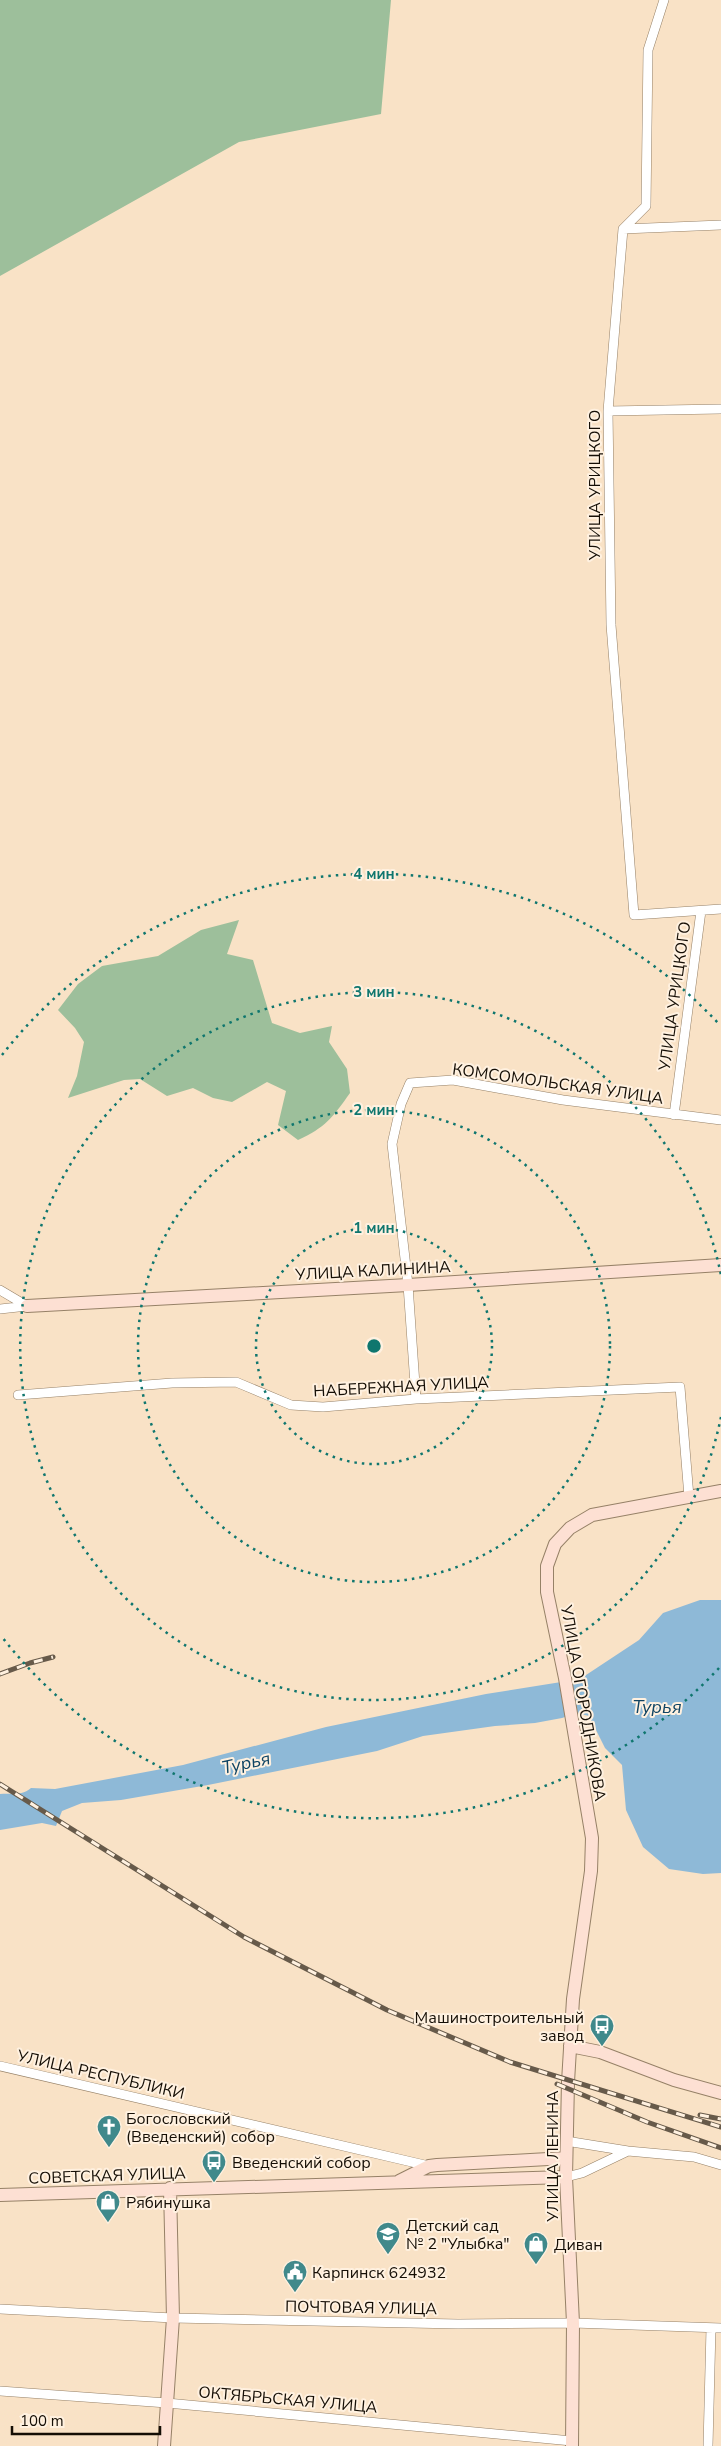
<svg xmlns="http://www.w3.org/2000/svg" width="721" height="2446" font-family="'Nunito Sans',sans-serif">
	<rect width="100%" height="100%" fill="#f9e2c6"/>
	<path fill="#9dbf9b" d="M0,0H391L381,114L239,142L0,276Z
		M239,920L227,954L253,960L272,1023L300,1033L332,1026L329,1042L347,1069L350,1093C333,1117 325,1128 298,1140L278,1125L286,1091L267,1082L232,1102L213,1098L193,1088L167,1096L140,1079L124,1080L68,1098L77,1076L84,1042L75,1028L58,1010L78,984L102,966L158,956L201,930Z"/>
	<path fill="#8eb9d7" d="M700,1600H721V1873L703,1874L669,1869L643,1847L626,1810L622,1765L605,1748L589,1716L577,1713L562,1718L535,1723L495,1726L423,1736L377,1751L208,1785L121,1800L82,1803L62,1811L56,1826L42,1823L0,1830V1794C11,1793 22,1796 31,1788L55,1789L183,1765L326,1727L486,1694L580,1679L639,1640L663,1613Z"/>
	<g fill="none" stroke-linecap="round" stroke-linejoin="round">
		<defs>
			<path id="street" d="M664,0L648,50L646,206L623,229L608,411L611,625L634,915L721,909
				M623,229L721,225
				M608,411L721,409
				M674,1115L701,911
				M0,1290L27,1306
				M0,1309L27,1306
				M18,1395L172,1383L236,1382L291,1405L323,1407L416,1399L680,1387L689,1497
				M416,1399L408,1285L392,1144L401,1104L410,1083L453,1080L563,1100L721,1120
				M0,2066L429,2166
				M566,2141L628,2151L694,2157L721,2165
				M566,2177L582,2173L628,2151
				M0,2309L173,2318L458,2324L573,2323L721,2328
				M0,2391L167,2403L572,2441
				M708,2446L711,2328"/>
			<path id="secondary" d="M27,1306L408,1285L721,1265
				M570,2046L600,2052L674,2080L721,2093
				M399,2181L429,2166L437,2165L566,2158
				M0,2195L566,2177
				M164,2446L173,2318L170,2188
				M572,2446L573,2323L566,2177L568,2082L573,1999L591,1871L592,1838L565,1678L547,1592V1566L555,1544L570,1528L592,1515L721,1491"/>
		</defs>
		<use href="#street" stroke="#968167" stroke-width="10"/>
		<use href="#secondary" stroke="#968167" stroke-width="14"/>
		<use href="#street" stroke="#fff" stroke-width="9"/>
		<use href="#secondary" stroke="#fde0d3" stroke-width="12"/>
		<defs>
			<path id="rail" d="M0,1674L30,1663L53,1657
				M0,1784L244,1937L387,2010L510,2062L721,2127
				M557,2084L647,2122L721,2148
				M700,2115L721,2119"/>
		</defs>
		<use href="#rail" stroke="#675a4a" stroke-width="5"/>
		<use href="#rail" stroke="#fff1e0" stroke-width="3" stroke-dasharray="9" stroke-linecap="butt"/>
	</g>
	<g fill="none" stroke="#0f766e" stroke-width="2.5" stroke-dasharray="2.5 5">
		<circle cx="374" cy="1346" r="118"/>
		<circle cx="374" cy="1346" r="236"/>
		<path d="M721 1417A354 354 0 1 1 721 1275"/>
		<path d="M719 1668A472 472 0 0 1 2 1637M2 1055A472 472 0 0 1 719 1024"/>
	</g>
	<defs>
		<symbol id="bus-pin" viewBox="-11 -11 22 30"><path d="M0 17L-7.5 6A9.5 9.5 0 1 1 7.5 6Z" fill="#40898b" stroke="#fff1e0"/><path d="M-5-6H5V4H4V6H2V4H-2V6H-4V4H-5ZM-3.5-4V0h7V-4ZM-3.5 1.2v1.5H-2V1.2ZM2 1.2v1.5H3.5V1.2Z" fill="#fff"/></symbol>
		<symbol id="church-pin" viewBox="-11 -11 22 30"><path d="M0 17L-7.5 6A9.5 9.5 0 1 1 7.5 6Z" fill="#40898b" stroke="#fff1e0"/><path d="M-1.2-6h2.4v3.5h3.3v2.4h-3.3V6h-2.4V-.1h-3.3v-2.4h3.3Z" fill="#fff"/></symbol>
		<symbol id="shop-pin" viewBox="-11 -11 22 30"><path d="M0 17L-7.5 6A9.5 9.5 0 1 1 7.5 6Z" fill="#40898b" stroke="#fff1e0"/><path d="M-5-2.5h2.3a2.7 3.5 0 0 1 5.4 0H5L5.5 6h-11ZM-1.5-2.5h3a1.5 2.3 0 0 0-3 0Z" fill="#fff"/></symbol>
		<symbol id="school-pin" viewBox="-11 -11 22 30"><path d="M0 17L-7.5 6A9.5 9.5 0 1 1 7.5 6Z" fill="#40898b" stroke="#fff1e0"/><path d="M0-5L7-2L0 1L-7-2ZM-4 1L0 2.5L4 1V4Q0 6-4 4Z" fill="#fff"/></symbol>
		<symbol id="civic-pin" viewBox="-11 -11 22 30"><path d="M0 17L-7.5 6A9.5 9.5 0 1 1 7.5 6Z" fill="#40898b" stroke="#fff1e0"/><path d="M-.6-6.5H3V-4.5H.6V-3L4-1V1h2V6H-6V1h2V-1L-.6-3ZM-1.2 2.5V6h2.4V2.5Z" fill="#fff"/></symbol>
	</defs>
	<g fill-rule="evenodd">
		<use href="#bus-pin" x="588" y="2012" width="28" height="38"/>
		<use href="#church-pin" x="95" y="2113" width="28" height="38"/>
		<use href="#bus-pin" x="200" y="2148" width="28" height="38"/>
		<use href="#shop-pin" x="94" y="2188" width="28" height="38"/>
		<use href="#school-pin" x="374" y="2220" width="28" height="38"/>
		<use href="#shop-pin" x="522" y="2230" width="28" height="38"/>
		<use href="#civic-pin" x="281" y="2258" width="28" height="38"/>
	</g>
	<g text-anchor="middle" stroke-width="4" stroke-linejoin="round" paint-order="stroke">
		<g font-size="16" fill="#150e05" stroke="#fff1e0">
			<text transform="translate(594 485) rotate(-90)" y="6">УЛИЦА УРИЦКОГО</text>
			<text transform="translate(674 996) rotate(-82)" y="6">УЛИЦА УРИЦКОГО</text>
			<text transform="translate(558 1083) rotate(8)" y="6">КОМСОМОЛЬСКАЯ УЛИЦА</text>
			<text transform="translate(373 1270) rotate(-3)" y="6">УЛИЦА КАЛИНИНА</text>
			<text transform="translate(401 1386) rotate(-3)" y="6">НАБЕРЕЖНАЯ УЛИЦА</text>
			<text transform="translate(584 1703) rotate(80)" y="6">УЛИЦА ОГОРОДНИКОВА</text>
			<text transform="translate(101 2074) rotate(13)" y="6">УЛИЦА РЕСПУБЛИКИ</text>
			<text transform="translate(552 2156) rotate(-90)" y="6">УЛИЦА ЛЕНИНА</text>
			<text transform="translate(107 2175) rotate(-2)" y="6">СОВЕТСКАЯ УЛИЦА</text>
			<text transform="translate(361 2307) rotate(1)" y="6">ПОЧТОВАЯ УЛИЦА</text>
			<text transform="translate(288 2399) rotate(5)" y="6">ОКТЯБРЬСКАЯ УЛИЦА</text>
		</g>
		<g font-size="16" fill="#150e05" stroke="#fff1e0" text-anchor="start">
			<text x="584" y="2023" text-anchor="end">Машиностроительный<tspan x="584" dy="18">завод</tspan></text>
			<text x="126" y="2124">Богословский<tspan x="126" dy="18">(Введенский) собор</tspan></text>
			<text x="232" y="2168">Введенский собор</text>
			<text x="126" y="2208">Рябинушка</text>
			<text x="406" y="2231">Детский сад<tspan x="406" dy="18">№ 2 "Улыбка"</tspan></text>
			<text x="554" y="2250">Диван</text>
			<text x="312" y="2278">Карпинск 624932</text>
		</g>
		<g font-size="18" font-style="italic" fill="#104463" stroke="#fff1e0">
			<text x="657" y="1713">Турья</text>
			<text transform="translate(246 1763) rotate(-12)" y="6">Турья</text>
		</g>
	</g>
	<circle cx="374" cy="1346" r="8" fill="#0f766e" stroke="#fff1e0" stroke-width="2.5"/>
	<g font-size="15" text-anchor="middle" font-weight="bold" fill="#0f766e" stroke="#fff1e0" stroke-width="4" stroke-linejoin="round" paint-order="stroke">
		<text x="374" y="879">4 мин</text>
		<text x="374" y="997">3 мин</text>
		<text x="374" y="1115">2 мин</text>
		<text x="374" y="1233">1 мин</text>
	</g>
	<path d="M12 2426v8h148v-8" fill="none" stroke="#150e05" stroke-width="2.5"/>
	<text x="20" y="2426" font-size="15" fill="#150e05" stroke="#fff1e0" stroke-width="4" paint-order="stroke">100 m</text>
</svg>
